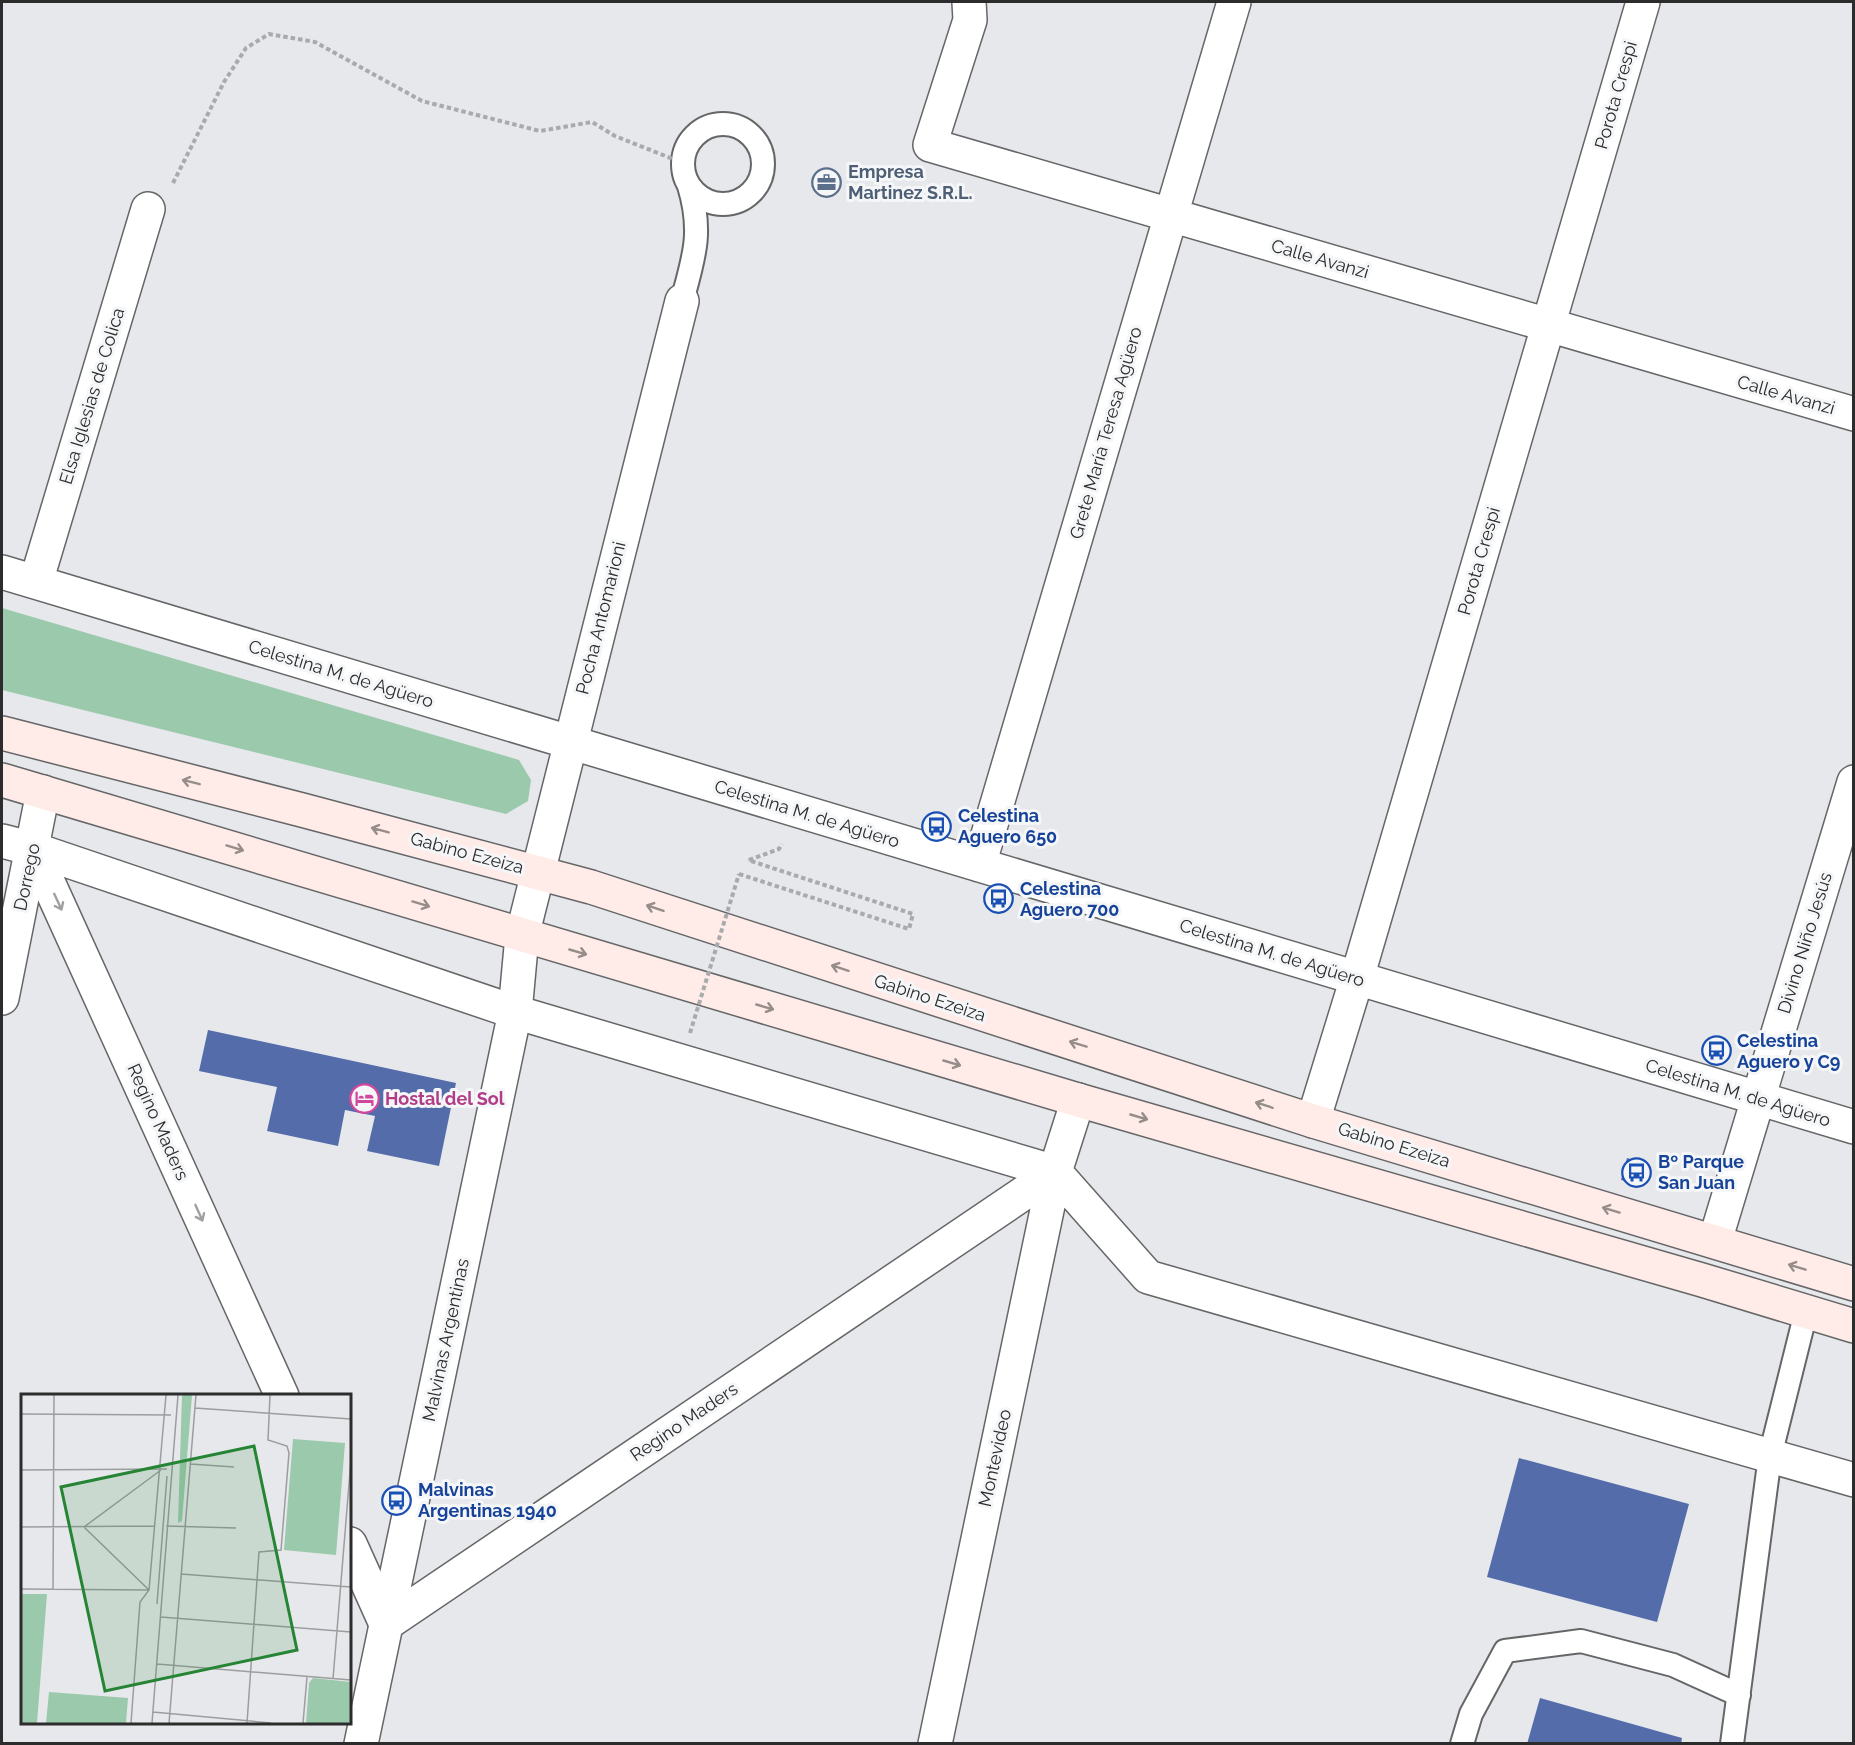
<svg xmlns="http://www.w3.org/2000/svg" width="1855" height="1745" font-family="Raleway,sans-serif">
	<rect width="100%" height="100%" fill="#e7e8eb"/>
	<path fill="#9ac9ac" d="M2,608L519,760L531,780L528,801L506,814L2,690Z"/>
	<path fill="#546daa" d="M208,1030L456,1083L439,1166L367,1151L375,1116L345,1110L338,1146L267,1131L277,1087L199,1071Z
		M1627,1158L1650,1165L1644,1186L1621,1180Z
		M1519,1458L1689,1504L1657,1622L1487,1577Z
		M1540,1698L1682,1738L1681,1744H1527Z"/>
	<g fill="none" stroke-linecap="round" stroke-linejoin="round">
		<defs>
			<path id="service" d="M683 164a40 40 0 1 1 80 0a40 40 0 1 1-80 0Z
				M682,301C694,257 703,232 689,186
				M1462,1744L1471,1714L1505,1651L1581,1641L1673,1665L1739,1695
				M1732,1744L1770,1456L1806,1312"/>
			<path id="minor" d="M969,2L970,20L930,145L1854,414
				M2,572L1854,1127
				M36,582L148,209
				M2,841L33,849L515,1012L1055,1172L1148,1277L1854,1480
				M33,849L282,1396
				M979,865L1234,2
				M522,936L682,301
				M2,998L43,792
				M1313,1121L1357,978L1643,2
				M1715,1241L1854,782
				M350,1544L386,1624L1055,1172
				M935,1744L1055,1172L1078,1100"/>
			<path id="tertiary" d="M361,1744L515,1012L522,936"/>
			<path id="secondary" d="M2,733L302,810L591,887L1313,1121L1854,1284
				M2,780L1078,1100L1702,1280L1854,1326"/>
		</defs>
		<use href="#service" stroke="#656668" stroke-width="26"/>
		<use href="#minor" stroke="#656668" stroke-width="36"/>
		<use href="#tertiary" stroke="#656668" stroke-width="36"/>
		<use href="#secondary" stroke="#656668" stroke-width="36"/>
		<path stroke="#a9aaac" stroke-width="4" stroke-dasharray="4.5 3" stroke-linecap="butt" d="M173,183L224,82L246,48L269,34L315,42L422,101L540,131L592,122L615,136L673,159
			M749,860L779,849L782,844
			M739,874L909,929L913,914L748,860"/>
		<use href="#service" stroke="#fff" stroke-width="22"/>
		<use href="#minor" stroke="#fff" stroke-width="33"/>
		<use href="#tertiary" stroke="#fff" stroke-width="33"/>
		<use href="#secondary" stroke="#ffebe8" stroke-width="33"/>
		<path stroke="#a9aaac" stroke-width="4" stroke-dasharray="4.5 3" stroke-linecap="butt" d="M690,1033L739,874"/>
	</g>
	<defs><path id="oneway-shaft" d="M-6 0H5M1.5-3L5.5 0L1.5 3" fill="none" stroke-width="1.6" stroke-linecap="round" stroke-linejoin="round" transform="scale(1.5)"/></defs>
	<g stroke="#968c8a">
		<use href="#oneway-shaft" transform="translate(191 782) rotate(-166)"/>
		<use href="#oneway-shaft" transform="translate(380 830) rotate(-165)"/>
		<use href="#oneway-shaft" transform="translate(235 848) rotate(17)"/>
		<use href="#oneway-shaft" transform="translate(421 904) rotate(17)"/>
		<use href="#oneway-shaft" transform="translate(655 908) rotate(-162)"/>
		<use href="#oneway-shaft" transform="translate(578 952) rotate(16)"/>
		<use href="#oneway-shaft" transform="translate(840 968) rotate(-162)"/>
		<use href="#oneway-shaft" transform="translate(765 1007) rotate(16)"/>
		<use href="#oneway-shaft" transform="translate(1078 1044) rotate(-163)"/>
		<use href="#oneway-shaft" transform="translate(952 1063) rotate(16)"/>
		<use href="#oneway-shaft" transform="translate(1264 1105) rotate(-162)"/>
		<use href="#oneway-shaft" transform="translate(1139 1117) rotate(16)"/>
		<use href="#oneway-shaft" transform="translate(1611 1210) rotate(-163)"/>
		<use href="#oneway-shaft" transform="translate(1797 1267) rotate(-163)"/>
	</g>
	<g stroke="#a0a0a0">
		<use href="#oneway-shaft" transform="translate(58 902) rotate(65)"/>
		<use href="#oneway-shaft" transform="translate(199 1213) rotate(66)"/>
	</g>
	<defs>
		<symbol id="office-ring" viewBox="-11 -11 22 22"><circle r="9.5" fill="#f4f6f8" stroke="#5c6f8a" stroke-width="1.5"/><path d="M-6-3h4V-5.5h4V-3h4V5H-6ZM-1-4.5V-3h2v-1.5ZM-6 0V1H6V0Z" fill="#5c6f8a"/></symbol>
		<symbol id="bus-ring" viewBox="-11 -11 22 22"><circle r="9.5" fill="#f4f6f8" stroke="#1a4fb4" stroke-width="1.5"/><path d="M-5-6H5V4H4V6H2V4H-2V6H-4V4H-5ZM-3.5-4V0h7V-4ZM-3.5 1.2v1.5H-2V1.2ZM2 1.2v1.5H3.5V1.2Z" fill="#1a4fb4"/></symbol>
		<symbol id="hotel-ring" viewBox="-11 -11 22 22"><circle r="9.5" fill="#f4f6f8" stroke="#d1479c" stroke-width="1.5"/><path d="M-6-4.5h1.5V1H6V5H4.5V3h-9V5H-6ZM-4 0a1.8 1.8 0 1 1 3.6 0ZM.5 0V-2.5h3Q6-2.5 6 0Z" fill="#d1479c"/></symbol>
	</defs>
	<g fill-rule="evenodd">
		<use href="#office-ring" x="810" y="166" width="33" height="33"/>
		<use href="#bus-ring" x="920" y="810" width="33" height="33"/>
		<use href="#bus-ring" x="982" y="882" width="33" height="33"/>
		<use href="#bus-ring" x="1700" y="1034" width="33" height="33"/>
		<use href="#hotel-ring" x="348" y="1082" width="33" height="33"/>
		<use href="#bus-ring" x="1620" y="1156" width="33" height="33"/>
		<use href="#bus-ring" x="380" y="1484" width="33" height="33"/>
	</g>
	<g text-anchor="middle" stroke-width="6" stroke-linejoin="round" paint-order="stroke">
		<g font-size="18" fill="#2c2c2d" stroke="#f4f6f8">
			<text transform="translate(1616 95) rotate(-74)" y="6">Porota Crespi</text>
			<text transform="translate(1320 259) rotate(16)" y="6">Calle Avanzi</text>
			<text transform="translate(1786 395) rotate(16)" y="6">Calle Avanzi</text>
			<text transform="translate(92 396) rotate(-73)" y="6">Elsa Iglesias de Colica</text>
			<text transform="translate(1106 433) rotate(-74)" y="6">Grete María Teresa Agüero</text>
			<text transform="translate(1479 561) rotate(-74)" y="6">Porota Crespi</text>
			<text transform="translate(601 618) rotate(-76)" y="6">Pocha Antomarioni</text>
			<text transform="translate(341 674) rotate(17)" y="6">Celestina M. de Agüero</text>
			<text transform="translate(807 814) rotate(17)" y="6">Celestina M. de Agüero</text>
			<text transform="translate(467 853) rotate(15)" y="6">Gabino Ezeiza</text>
			<text transform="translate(27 877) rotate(-78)" y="6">Dorrego</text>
			<text transform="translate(1805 943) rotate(-73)" y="6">Divino Niño Jesús</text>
			<text transform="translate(1272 953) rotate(17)" y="6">Celestina M. de Agüero</text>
			<text transform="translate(930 998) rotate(18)" y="6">Gabino Ezeiza</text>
			<text transform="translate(1738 1093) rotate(17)" y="6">Celestina M. de Agüero</text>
			<text transform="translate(158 1122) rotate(66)" y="6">Regino Maders</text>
			<text transform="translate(1394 1145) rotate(17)" y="6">Gabino Ezeiza</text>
			<text transform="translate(446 1340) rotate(-78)" y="6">Malvinas Argentinas</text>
			<text transform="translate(684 1422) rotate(-34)" y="6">Regino Maders</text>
			<text transform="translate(995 1458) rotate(-78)" y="6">Montevideo</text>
		</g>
		<g font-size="18" font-weight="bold" fill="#4e5e75" stroke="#f4f6f8" text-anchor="start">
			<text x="848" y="178">Empresa<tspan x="848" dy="21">Martinez S.R.L.</tspan></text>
		</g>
		<g font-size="18" font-weight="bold" fill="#164399" stroke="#f4f6f8" text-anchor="start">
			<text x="958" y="822">Celestina<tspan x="958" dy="21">Aguero 650</tspan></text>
			<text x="1020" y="895">Celestina<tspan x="1020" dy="21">Aguero 700</tspan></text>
			<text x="1737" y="1047">Celestina<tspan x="1737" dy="21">Aguero y C9</tspan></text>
			<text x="1658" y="1168">Bº Parque<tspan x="1658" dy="21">San Juan</tspan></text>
			<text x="418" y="1496">Malvinas<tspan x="418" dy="21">Argentinas 1940</tspan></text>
		</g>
		<g font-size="18" font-weight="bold" fill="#b23c85" stroke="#f4f6f8" text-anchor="start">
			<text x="385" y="1105">Hostal del Sol</text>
		</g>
	</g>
	<g transform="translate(21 1394)">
		<rect width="330" height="330" fill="#e7e8eb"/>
		<path d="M272,45L324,49L315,161L263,156ZM0,200H26L16,329H0Z" fill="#9ac9ac"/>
		<path d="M161,1H171L161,127L157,129ZM292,284L330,288V329H285L288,289ZM28,298L107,304L105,329H25Z" fill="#9ac9ac"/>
		<path fill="none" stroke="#9c9d9f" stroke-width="1.5" d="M174,14L330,25M0,20L150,21M169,70L213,73M0,76L146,75M145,132L215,134M0,133L134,132M160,180L330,193M0,195L128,196M32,196L33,1M128,196L63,133L140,76M136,210L146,82M140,223L330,238M136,270L330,286M312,285L330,66M132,318L250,329M110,329L119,208L128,196L145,1M131,329L157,1M148,329L175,1M226,329L238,158L260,156L268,59L266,52L247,46L249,1M282,329L286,283"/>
		<path fill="#268435" fill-opacity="0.15" stroke="#268435" stroke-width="3" d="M233,52L276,256L84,297L40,93Z"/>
		<rect width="330" height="330" fill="none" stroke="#2c2c2d" stroke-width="3"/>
	</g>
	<rect width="1855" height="1745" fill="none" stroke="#2c2c2d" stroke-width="6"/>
</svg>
